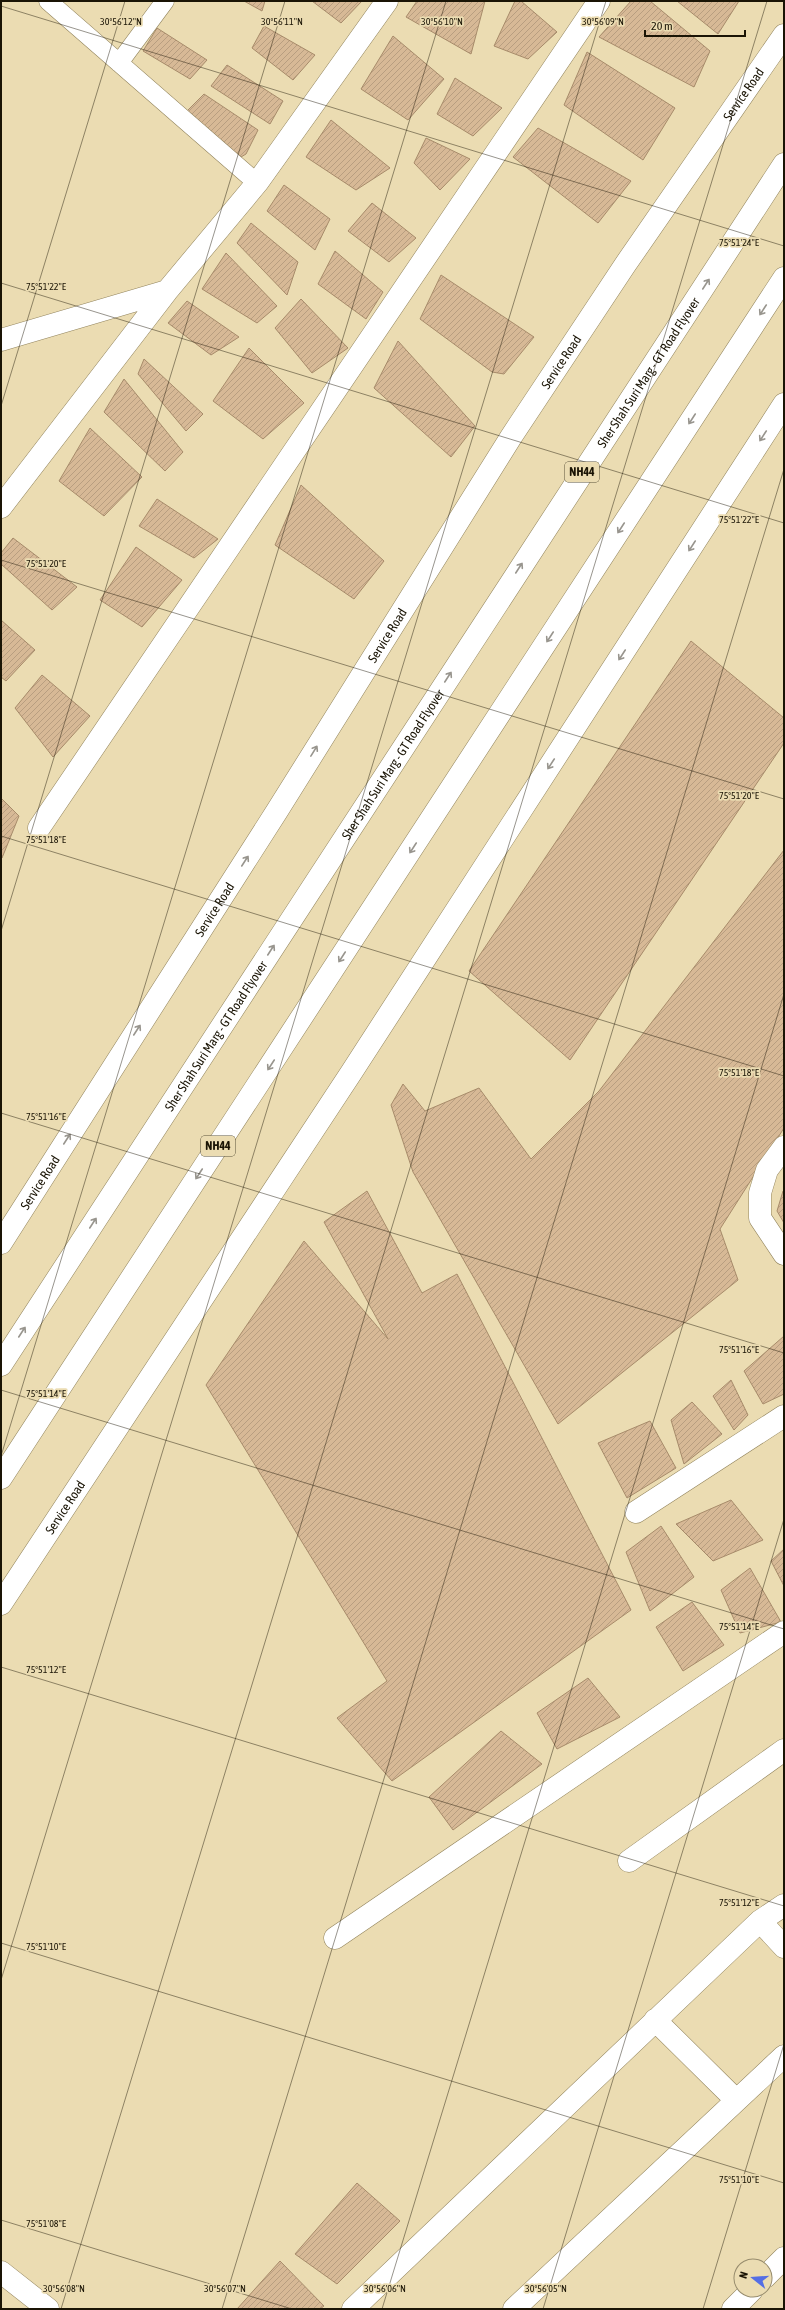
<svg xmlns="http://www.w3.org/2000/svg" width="785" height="2310" font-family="'Asap Condensed',sans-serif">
	<defs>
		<pattern id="building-hatch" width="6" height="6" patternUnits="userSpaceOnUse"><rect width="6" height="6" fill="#d7b996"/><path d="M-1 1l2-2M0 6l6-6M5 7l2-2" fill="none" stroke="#b89e80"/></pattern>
	</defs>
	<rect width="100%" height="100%" fill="#ebdcb2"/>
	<path fill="url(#building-hatch)" stroke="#a78b6a" d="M244,1H265L262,11Z
		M312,1H362L341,23Z
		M417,1H485L471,54L406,17Z
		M515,1H521L557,32L528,59L494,46Z
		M631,1H650L710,51L694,87L599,37Z
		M677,1H739L718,34Z
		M264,26L315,55L293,80L252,48Z
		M157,28L207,60L190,79L143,51Z
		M393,36L444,79L408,120L361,89Z
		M587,52L675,108L643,160L564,105Z
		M227,65L283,101L270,124L211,86Z
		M455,78L502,108L473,136L437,114Z
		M204,94L258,130L246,154L241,157L187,111Z
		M331,120L390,168L356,190L306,157Z
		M538,128L631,181L598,223L513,157Z
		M426,138L470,159L440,190L414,163Z
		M284,185L330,219L315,250L267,211Z
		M372,203L416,238L389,262L348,231Z
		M251,223L298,262L287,295L237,243Z
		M335,251L383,292L366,319L318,284Z
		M226,253L277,306L257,323L202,289Z
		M441,275L534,337L504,374L492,372L420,319Z
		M301,299L348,348L312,373L275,328Z
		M187,301L239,337L211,355L168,323Z
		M398,341L475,426L451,457L374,388Z
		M249,348L304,403L263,439L213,401Z
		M144,359L203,414L186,431L138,374Z
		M124,379L183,452L165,471L104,412Z
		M90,428L142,477L104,516L59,481Z
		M301,485L384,561L354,599L275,545Z
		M157,499L218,539L194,558L139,526Z
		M13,538L77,587L52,610L1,564V553Z
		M136,547L182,580L142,627L100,600Z
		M1,620L35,650L6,681L1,677Z
		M691,641L784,718V743L570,1060L469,971Z
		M42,675L90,716L53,757L15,708Z
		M1,798L19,816L2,858L1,856Z
		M784,850V1128L720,1229L738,1280L558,1424L413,1172L391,1105L403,1084L425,1111L479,1088L531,1159L599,1091Z
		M367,1191L422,1293L457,1274L631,1610L392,1781L337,1718L387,1681L206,1385L304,1241L388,1339L324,1222Z
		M783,1191L784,1192V1223L777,1211Z
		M784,1336V1394L763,1404L744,1371Z
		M731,1380L748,1415L734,1430L713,1396Z
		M692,1402L722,1434L684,1464L671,1420Z
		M650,1421L676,1468L627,1498L598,1443Z
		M731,1500L763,1540L713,1561L676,1524Z
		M661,1526L694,1577L650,1611L626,1552Z
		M784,1549V1586L771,1561Z
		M750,1568L781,1622L740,1633L721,1590Z
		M692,1602L724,1645L683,1671L656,1627Z
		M588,1678L620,1717L557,1749L537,1713Z
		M501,1731L542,1764L453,1830L429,1797Z
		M357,2183L400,2221L337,2284L295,2254Z
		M280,2261L324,2306L320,2309H237Z"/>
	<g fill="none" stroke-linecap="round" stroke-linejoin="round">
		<defs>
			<path id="service" d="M48,1L257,183
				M119,63L165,1"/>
			<path id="minor" d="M1,340L167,291
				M1,507L167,291L257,183L387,1
				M39,828L599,1
				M784,1147L767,1170L760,1193V1218L784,1254
				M636,1512L784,1416
				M629,1861L784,1750
				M760,1921L784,1947
				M335,1938L784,1632
				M655,2020L736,2100
				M1,2272L48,2309
				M765,2277L784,2258
				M353,2309L760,1921L784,1905
				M514,2309L784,2056
				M733,2309L752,2290"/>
			<g id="tertiary">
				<path id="s1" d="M1,1243L277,811L511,437L625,265L784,35"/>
				<path id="s2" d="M1,1604L351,1073L784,404"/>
			</g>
			<g id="trunk">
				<path id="s3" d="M1,1365L784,164"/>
				<path d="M1,1478L784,278"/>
			</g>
		</defs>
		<use href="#service" stroke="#92845d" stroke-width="19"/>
		<use href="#minor" stroke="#92845d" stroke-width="23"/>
		<use href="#tertiary" stroke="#92845d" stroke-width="23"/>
		<use href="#trunk" stroke="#92845d" stroke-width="23"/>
		<use href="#service" stroke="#fff" stroke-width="18"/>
		<use href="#minor" stroke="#fff" stroke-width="22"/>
		<use href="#tertiary" stroke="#fff" stroke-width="22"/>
		<use href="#trunk" stroke="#fff" stroke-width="22"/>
	</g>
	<defs><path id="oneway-shaft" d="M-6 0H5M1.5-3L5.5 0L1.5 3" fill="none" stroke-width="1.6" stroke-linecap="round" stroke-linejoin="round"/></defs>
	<g stroke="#98958e">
		<use href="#oneway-shaft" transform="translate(706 284) rotate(-57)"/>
		<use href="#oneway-shaft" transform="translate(763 310) rotate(123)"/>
		<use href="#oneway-shaft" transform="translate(692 419) rotate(123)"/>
		<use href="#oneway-shaft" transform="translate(763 436) rotate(123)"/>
		<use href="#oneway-shaft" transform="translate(621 528) rotate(123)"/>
		<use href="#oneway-shaft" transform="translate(692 546) rotate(123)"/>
		<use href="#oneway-shaft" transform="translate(519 568) rotate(-57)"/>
		<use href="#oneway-shaft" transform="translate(550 637) rotate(123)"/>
		<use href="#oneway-shaft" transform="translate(622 655) rotate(123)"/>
		<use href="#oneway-shaft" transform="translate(448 677) rotate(-57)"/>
		<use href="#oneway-shaft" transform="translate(314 751) rotate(-58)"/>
		<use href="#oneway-shaft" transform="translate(551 764) rotate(123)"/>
		<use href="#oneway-shaft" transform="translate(413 848) rotate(123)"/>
		<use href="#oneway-shaft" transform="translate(245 861) rotate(-57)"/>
		<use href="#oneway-shaft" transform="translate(271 950) rotate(-57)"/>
		<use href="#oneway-shaft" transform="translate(342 957) rotate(123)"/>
		<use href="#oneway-shaft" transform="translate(137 1030) rotate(-57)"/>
		<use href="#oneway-shaft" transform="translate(271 1065) rotate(123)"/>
		<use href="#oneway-shaft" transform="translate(67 1139) rotate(-57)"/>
		<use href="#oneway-shaft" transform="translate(199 1174) rotate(123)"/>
		<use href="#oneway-shaft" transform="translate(93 1223) rotate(-57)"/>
		<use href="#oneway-shaft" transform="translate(22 1332) rotate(-57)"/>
	</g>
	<path fill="none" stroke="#1a1405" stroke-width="1" stroke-opacity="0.45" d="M1,6L784,246M1,283L784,523M1,406L125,1M1,560L784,799M1,836L784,1076M1,931L285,1M1,1113L784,1353M1,1390L784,1629M1,1456L446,1M1,1667L784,1906M1,1943L784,2183M1,1980L606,1M1,2220L292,2309M61,2309L767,1M222,2309L784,469M382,2309L784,994M543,2309L784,1519M703,2309L784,2044"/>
	<g text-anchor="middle" stroke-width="3.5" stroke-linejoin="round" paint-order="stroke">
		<g fill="#ebdcb2" stroke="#595039" stroke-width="1">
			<rect x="565" y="462" width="34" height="20" rx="3"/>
			<rect x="201" y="1136" width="34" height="20" rx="3"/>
		</g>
		<g font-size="12" font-weight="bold" fill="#1a1405">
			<text x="582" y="476">NH44</text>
			<text x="218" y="1150">NH44</text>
		</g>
		<g font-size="13" fill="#1a1405" stroke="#ebdcb2">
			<text dy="5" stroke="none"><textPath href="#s1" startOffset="1368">Service Road</textPath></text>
			<text dy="5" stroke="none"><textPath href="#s1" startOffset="1044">Service Road</textPath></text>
			<text dy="5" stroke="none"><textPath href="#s3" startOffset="1185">Sher Shah Suri Marg - GT Road Flyover</textPath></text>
			<text dy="5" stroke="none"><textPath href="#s1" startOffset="720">Service Road</textPath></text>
			<text dy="5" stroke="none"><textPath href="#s3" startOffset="717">Sher Shah Suri Marg - GT Road Flyover</textPath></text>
			<text dy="5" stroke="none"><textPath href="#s1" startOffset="396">Service Road</textPath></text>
			<text dy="5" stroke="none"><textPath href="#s3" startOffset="393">Sher Shah Suri Marg - GT Road Flyover</textPath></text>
			<text dy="5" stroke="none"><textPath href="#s1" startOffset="72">Service Road</textPath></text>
			<text dy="5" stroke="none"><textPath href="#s2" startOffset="116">Service Road</textPath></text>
		</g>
	</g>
	<g font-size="10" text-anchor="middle" fill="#1a1405" stroke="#ebdcb2" stroke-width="3.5" stroke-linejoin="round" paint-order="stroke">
		<text x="121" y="25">30°56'12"N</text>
		<text x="282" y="25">30°56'11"N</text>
		<text x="442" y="25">30°56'10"N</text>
		<text x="603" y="25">30°56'09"N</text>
		<text x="739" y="246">75°51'24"E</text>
		<text x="46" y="290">75°51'22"E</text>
		<text x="739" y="523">75°51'22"E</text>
		<text x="46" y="567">75°51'20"E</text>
		<text x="739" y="799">75°51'20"E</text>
		<text x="46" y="843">75°51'18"E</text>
		<text x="739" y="1076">75°51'18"E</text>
		<text x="46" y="1120">75°51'16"E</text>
		<text x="739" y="1353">75°51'16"E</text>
		<text x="46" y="1397">75°51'14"E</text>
		<text x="739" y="1630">75°51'14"E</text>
		<text x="46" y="1673">75°51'12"E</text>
		<text x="739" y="1906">75°51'12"E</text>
		<text x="46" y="1950">75°51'10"E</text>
		<text x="739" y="2183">75°51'10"E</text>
		<text x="46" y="2227">75°51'08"E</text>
		<text x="64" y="2292">30°56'08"N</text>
		<text x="225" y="2292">30°56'07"N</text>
		<text x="385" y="2292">30°56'06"N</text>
		<text x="546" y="2292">30°56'05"N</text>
	</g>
	<rect width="785" height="2310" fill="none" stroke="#1a1405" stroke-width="4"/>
	<g transform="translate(753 2278) rotate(287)"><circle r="19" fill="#ebdcb2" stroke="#978c6d"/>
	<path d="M0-3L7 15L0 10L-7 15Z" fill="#556ee4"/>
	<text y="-6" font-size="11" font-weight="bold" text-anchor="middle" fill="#1a1405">N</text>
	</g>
	<path d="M645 30v6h100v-6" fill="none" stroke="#1a1405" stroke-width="2"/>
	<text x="651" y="30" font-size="12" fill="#1a1405" stroke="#ebdcb2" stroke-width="3" paint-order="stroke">20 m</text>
</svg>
